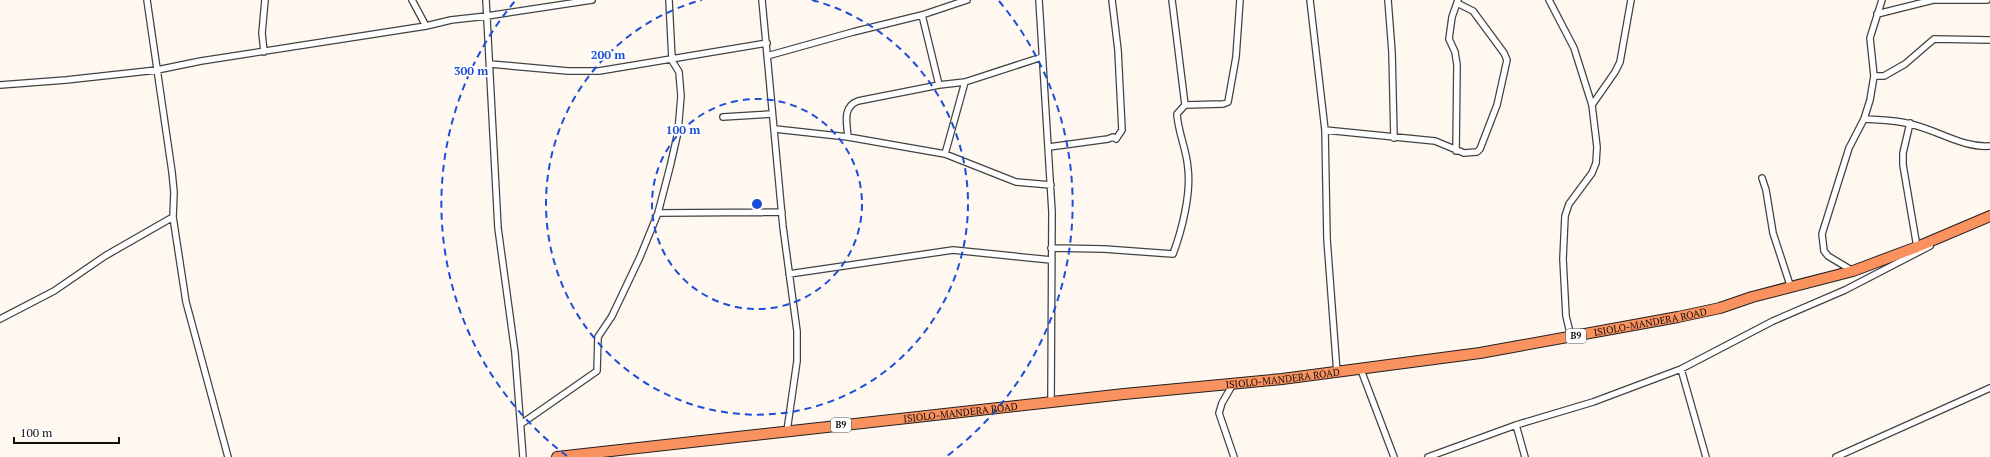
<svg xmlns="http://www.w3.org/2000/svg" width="1990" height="457" font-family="'PT Serif',serif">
	<rect width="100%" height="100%" fill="#fff8f1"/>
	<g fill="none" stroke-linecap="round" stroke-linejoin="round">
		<defs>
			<path id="minor" d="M147,0L172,172L174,192L173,217L186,302L228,457
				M412,0L426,26
				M486,0L498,228L515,353L523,457
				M669,0L672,59
				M762,0L783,227L797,331V361L787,431
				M1039,0L1052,212L1051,402
				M1172,0L1185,105
				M1310,0L1325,130L1327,239L1337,373
				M1388,0L1392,52L1394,138
				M1549,0L1574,48L1592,105
				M1877,14L1933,0H1987
				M922,15L939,85
				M264,52L262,33L265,0
				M767,56L853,32L922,15L967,0
				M490,64L568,71H599L767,43
				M1874,76H1884L1905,64L1934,39L1990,40
				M0,85L66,80L157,70L201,61L426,26L451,20L487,16L592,0
				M723,117L772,114
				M1864,119C1879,120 1896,120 1910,124C1938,130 1962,148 1990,146
				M1910,123L1903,153V165L1917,247
				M775,129L848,137L945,154L1016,182L1051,185
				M1325,130L1435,141L1464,153L1477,152L1480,149L1497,105L1507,60L1504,53L1473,11L1457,3
				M848,137C847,123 842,107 858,101L939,85L965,82L1042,57
				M1049,147L1108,139L1113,137L1116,139L1122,130L1118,50L1112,0
				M1456,151L1457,65L1455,52L1449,39L1452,17L1458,0
				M945,154L965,82
				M1762,178L1766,190L1773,233L1791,288
				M658,213L782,212
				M1051,248L1104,249L1173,254C1182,230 1191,194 1188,169C1187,150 1178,133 1177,114L1185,105L1223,104L1228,102L1236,57L1240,0
				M1853,271L1828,256L1824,251L1822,234L1849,148L1864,119L1870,100L1874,76L1870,38L1882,0
				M789,274L953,250L1051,260
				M0,319L54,291L105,256L173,217
				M1571,337L1566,316L1563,259L1565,216L1569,204L1592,173L1596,163L1597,147L1592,105L1615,72L1620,62L1631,0
				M1681,369L1706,457
				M1361,370L1394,457
				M1233,384L1222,403L1219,413L1234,457
				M521,424L597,371L598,337L612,316L640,257L658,213L670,167L678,132L681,96L679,72L671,59
				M1516,425L1525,457
				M1428,457L1516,425L1593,402L1681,369L1773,321L1845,290L1930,246
				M1836,457L1990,388"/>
			<g id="trunk">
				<path id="s1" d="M557,457L1124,394L1282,379L1480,353L1678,317L1720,308L1752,297L1853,271L1917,247L1990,216"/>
			</g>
		</defs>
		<use href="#minor" stroke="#424242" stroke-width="8"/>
		<use href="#trunk" stroke="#202020" stroke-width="12"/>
		<use href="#minor" stroke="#fff" stroke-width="5.5"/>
		<use href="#trunk" stroke="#f9925e" stroke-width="10"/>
	</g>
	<g fill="none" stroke="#1d4ed8" stroke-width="2" stroke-dasharray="7 5">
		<circle cx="757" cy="204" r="105"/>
		<path d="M812 0A211 211 0 1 1 702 0"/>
		<path d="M567 456A316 316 0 0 1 515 1M999 1A316 316 0 0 1 947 456"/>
	</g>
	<g text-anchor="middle" stroke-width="4" stroke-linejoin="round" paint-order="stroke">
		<g fill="#fff" stroke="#575757" stroke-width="1">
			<rect x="1566" y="329" width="20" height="14" rx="3"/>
			<rect x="831" y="418" width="20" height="14" rx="3"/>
		</g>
		<g font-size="9" font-weight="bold" fill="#0f0f0f">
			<text x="1576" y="339">B9</text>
			<text x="841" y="428">B9</text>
		</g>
		<g font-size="10" fill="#0f0f0f" stroke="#fff">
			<text dy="4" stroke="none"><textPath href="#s1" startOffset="1102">ISIOLO-MANDERA ROAD</textPath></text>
			<text dy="4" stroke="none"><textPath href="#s1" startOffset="730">ISIOLO-MANDERA ROAD</textPath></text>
			<text dy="4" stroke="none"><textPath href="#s1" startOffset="406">ISIOLO-MANDERA ROAD</textPath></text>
		</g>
	</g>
	<circle cx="757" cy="204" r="6" fill="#1d4ed8" stroke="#fff" stroke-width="2"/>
	<g font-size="12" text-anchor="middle" font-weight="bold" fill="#1d4ed8" stroke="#fff" stroke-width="4" stroke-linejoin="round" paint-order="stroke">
		<text x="608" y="59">200 m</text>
		<text x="471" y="75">300 m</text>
		<text x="683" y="134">100 m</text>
	</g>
	<path d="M14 437v6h105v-6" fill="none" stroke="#0f0f0f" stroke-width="2"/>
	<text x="20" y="437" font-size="12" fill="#0f0f0f" stroke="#ffffff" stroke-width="3" paint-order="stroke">100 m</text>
</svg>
